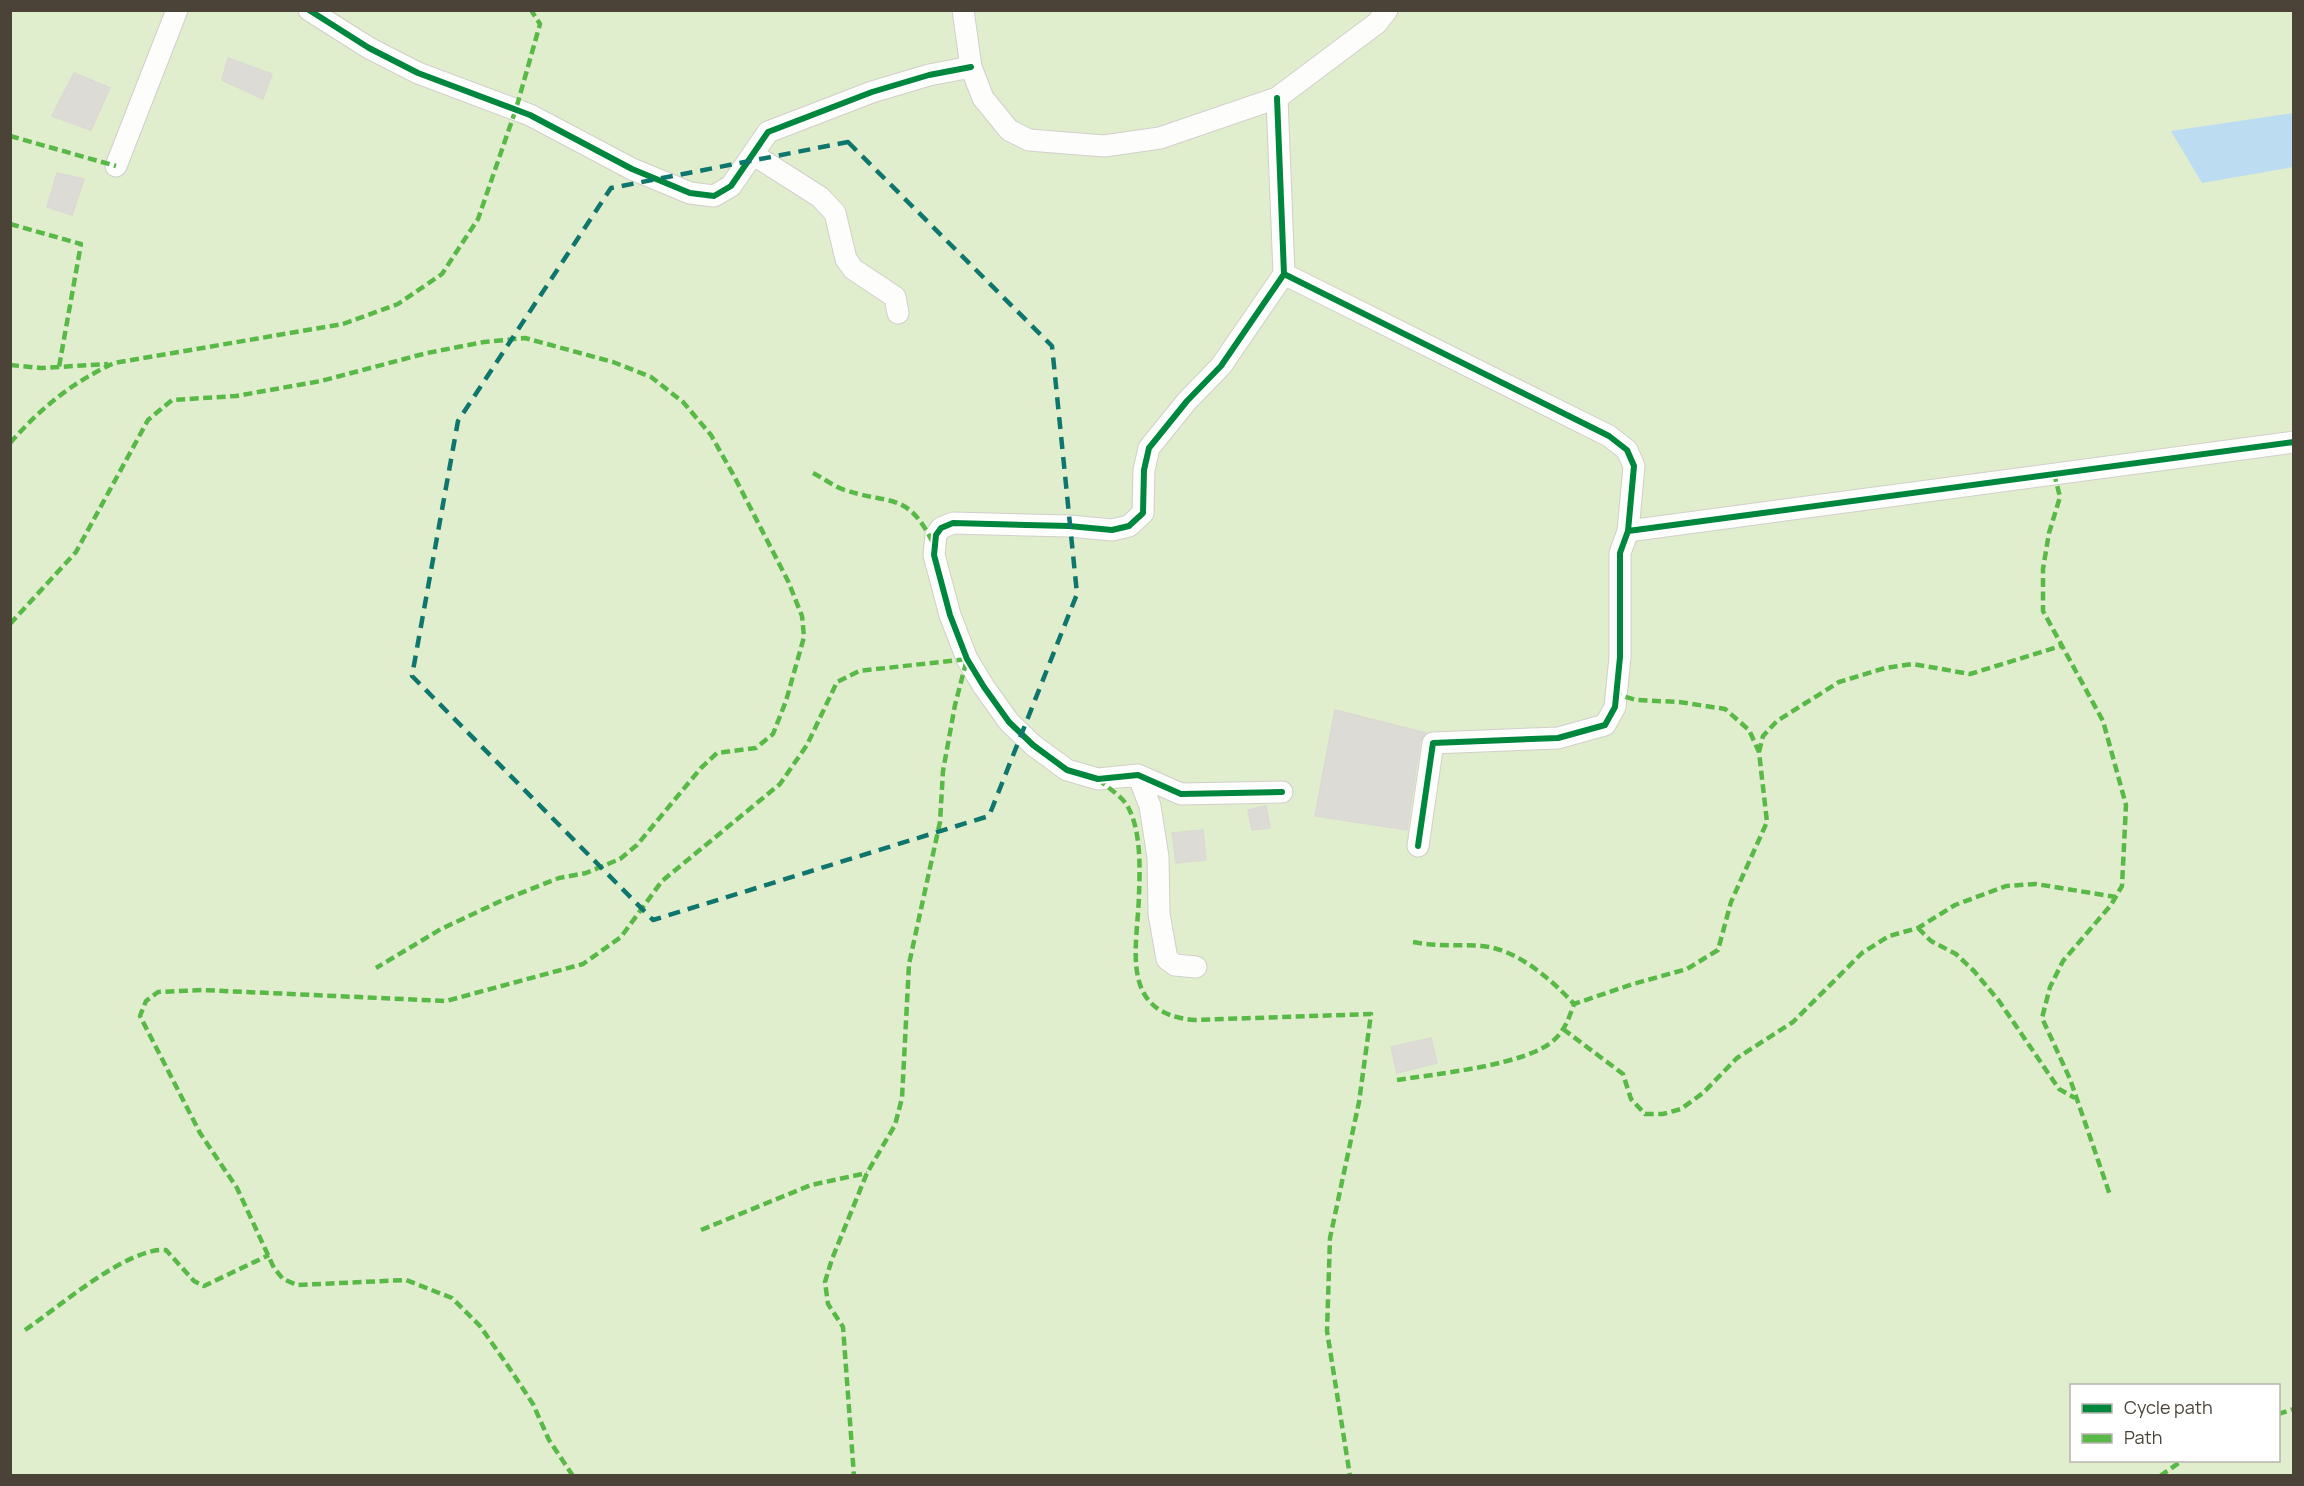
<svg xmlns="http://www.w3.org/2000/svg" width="2304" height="1486" font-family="Manrope,sans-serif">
	<rect width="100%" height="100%" fill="#f3f2ee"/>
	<path fill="#e0eecd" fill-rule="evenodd" d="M10,11H2293V1475H11ZM2072,1386H2278V1460H2072Z"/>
	<path fill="#bcdcf2" d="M2293,113V167L2202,183L2171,131Z"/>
	<path fill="#dddbd6" stroke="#dbd9d3" stroke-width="1.5" d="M228,58L272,74L263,99L222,80Z
		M74,73L110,88L91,130L52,116Z
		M57,173L84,179L72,215L47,207Z
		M1335,710L1426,733L1420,741L1407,830L1315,816Z
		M1266,806L1270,828L1252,830L1248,810Z
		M1203,830L1206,860L1176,863L1172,833Z
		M1431,1038L1437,1063L1397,1073L1391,1047Z"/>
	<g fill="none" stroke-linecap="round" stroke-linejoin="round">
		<defs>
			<path id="minor" d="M309,10L369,48L418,73L530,115L632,169L690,193L714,196L731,186L768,132L872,92L929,75L971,67
				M963,10L971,67L983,98L1009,130L1029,140L1104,146L1160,138L1277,98L1377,23L1387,10
				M1277,98L1284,274L1609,436L1627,450L1634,466L1628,531L1620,553V657L1615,707L1605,725L1558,738L1433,743L1418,846
				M754,155L820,197L835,213L846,259L853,269L895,297L898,313
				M116,166L177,10
				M1628,531L2294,442
				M1138,775L1150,806L1158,857L1159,914L1167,959L1175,965L1196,967
				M1282,792L1181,794L1138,775L1098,779L1067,770L1033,745L1009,722L984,687L967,659L950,615L934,555L936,535L941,528L953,523L1069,526L1112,530L1129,526L1143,513L1144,470L1149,448L1187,401L1221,366L1284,274"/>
		</defs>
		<use href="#minor" stroke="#d1cfcb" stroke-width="23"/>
		<use href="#minor" stroke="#fdfdfc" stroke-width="21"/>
		<path stroke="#58b947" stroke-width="4.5" stroke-dasharray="9 4.5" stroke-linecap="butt" d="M10,136L116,166
			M10,224L81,244L59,367
			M10,365L41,368L108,364
			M10,443C42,407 70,384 114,363L343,324L398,304L442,274L478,219L516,109L540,24L531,10
			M813,473C823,478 832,485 842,489C890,506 907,489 934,545
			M2054,473L2060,497L2049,533L2043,569V611L2103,721L2126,805L2122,886L2111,905L2063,961L2050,987L2042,1018L2070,1079L2110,1195
			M10,624L76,552L148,420L172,400L236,396L321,381L427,353L484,342L525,338L613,362L651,377L683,402L711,435L734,476L788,581L802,616L804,637L786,701L773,734L756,748L717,753L701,768L637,845L620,859L586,873L559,878L503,900L441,929L376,968
			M1759,752L1763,736L1777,721L1839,682L1885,668L1913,664L1970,674L2061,646
			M1098,779C1107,787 1123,797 1128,807C1141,831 1140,867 1139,894C1138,946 1117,1014 1195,1020L1371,1014L1359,1102L1330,1238L1327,1331L1350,1476
			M1918,928L1931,941L1956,954L1974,971L1999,1001L2059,1089L2075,1098
			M1413,942C1437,947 1459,944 1482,946C1517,949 1552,980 1574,1004
			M1563,1029L1623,1074L1631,1099L1645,1114H1663L1681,1109L1703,1093L1737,1058L1793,1022L1862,953L1889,936L1918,928L1955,905L2006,886L2036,884L2116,897
			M1397,1080C1435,1074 1528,1065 1554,1040C1565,1030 1569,1018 1574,1004L1633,984L1687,969L1718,950L1731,902L1767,822L1759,752L1749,730L1725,709L1679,702L1636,700L1616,694
			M701,1230L811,1185L867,1173
			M25,1330C58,1308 127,1247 166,1250L194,1281L204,1286L269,1255
			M2278,1414L2294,1409
			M573,1476L549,1440L533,1404L508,1366L480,1326L452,1298L406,1280L297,1285L283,1279L274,1268L237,1188L200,1133L140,1016L146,1001L158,992L202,990L446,1001L583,964L621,937L662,881L780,784L807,745L837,682L859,671L967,659L955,705L943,771L940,822L909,964L902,1098L895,1125L867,1173L832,1259L825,1282L828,1304L843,1327L854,1476
			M2160,1476L2183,1460"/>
		<defs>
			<path id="cycleway" d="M309,10L369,48L418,73L530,115L632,169L690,193L714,196L731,186L768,132L872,92L929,75L971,67
				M1277,98L1284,274L1609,436L1627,450L1634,466L1628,531L1620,553V657L1615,707L1605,725L1558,738L1433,743L1418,846
				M1628,531L2294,442
				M1282,792L1181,794L1138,775L1098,779L1067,770L1033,745L1009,722L984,687L967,659L950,615L934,555L936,535L941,528L953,523L1069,526L1112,530L1129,526L1143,513L1144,470L1149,448L1187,401L1221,366L1284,274"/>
		</defs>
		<use href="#cycleway" stroke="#fff" stroke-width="10"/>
		<use href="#cycleway" stroke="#00873e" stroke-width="6"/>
	</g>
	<path fill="none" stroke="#0f766e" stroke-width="4.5" stroke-dasharray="12 8" stroke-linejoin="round" d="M848,142L1052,346L1077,594L989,816L653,920L412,676L458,421L611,188Z"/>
	<rect width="2304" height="1486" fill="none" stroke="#4b4338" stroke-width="24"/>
	<rect x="2070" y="1384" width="210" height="78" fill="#ffffff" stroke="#b7b4af" stroke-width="1.5"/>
	<rect x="2082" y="1404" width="30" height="9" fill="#00873e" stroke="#b7b4af" stroke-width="1.5"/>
	<text x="2124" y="1414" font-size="18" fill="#4b4338">Cycle path</text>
	<rect x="2082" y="1434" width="30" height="9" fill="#58b947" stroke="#b7b4af" stroke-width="1.5"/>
	<text x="2124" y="1444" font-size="18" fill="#4b4338">Path</text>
</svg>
